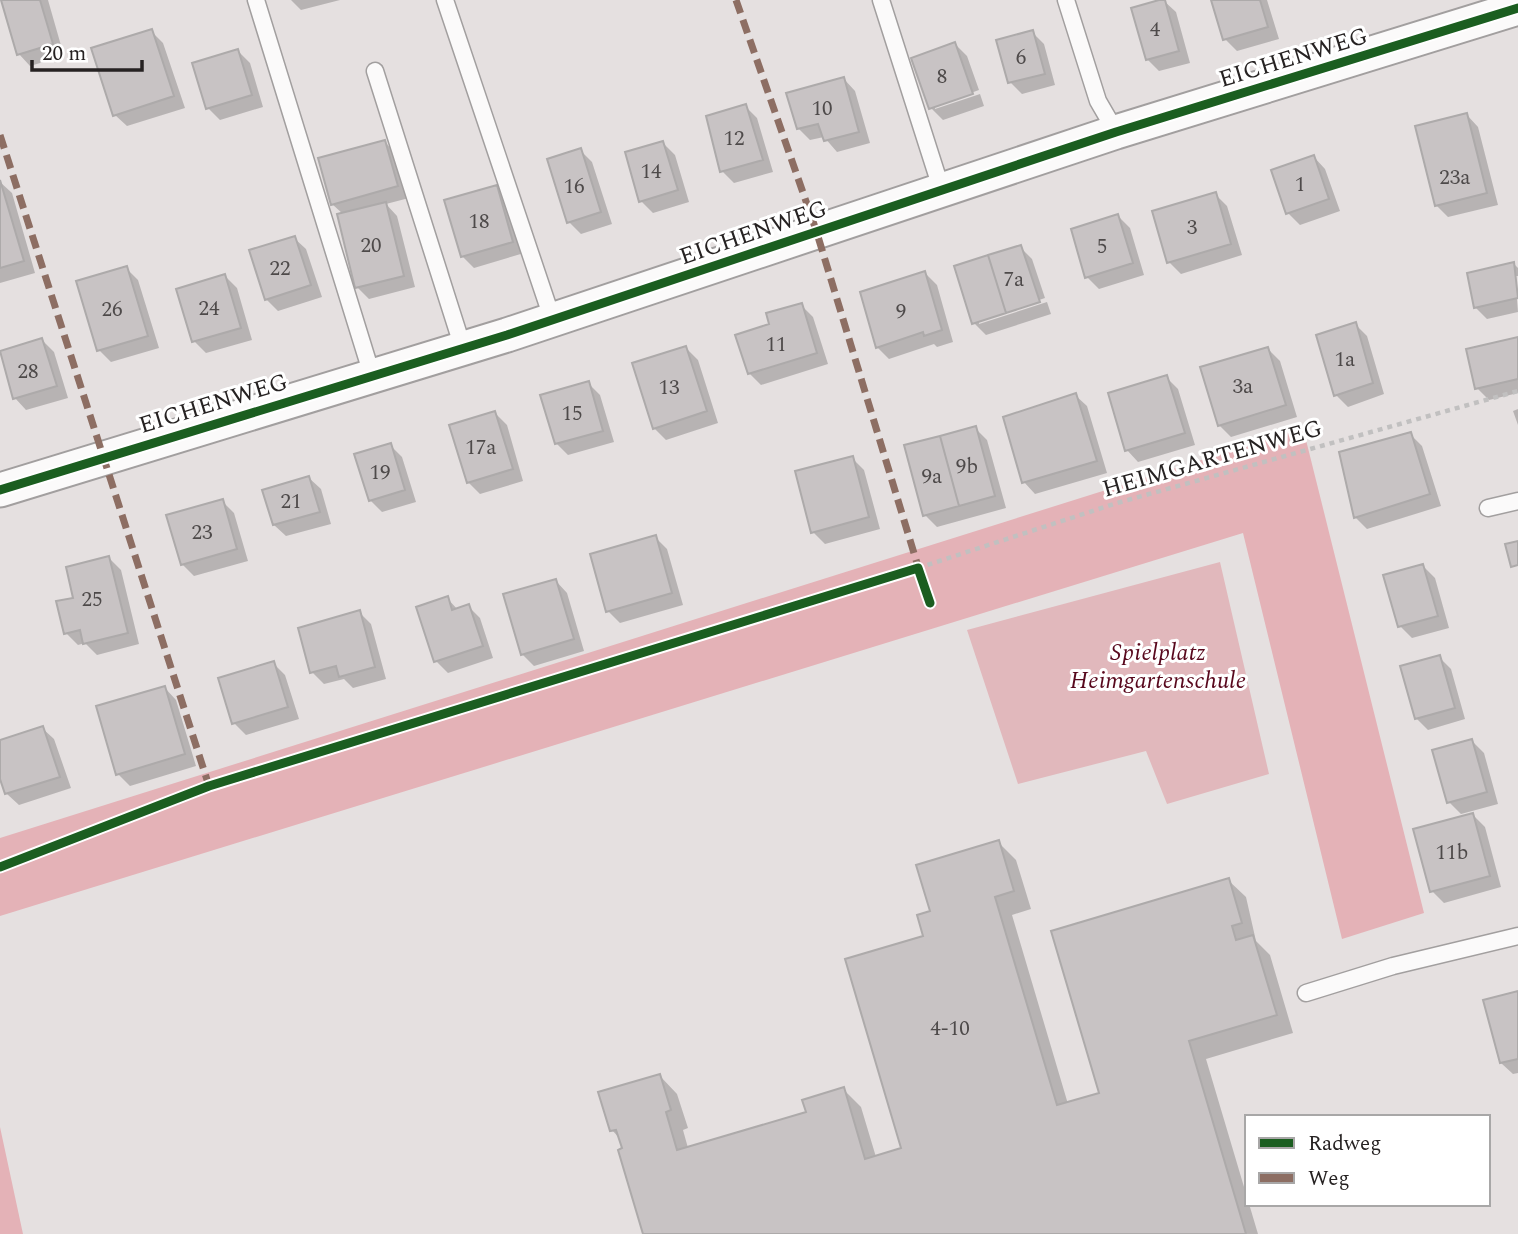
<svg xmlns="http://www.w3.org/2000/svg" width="1518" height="1234" font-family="Spectral,serif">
	<rect width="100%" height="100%" fill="#e5e0e0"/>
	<path fill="#e1b8bc" d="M1220,562L1269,774L1167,804L1146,751L1018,784L967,630Z"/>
	<path fill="#e4b2b7" d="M1303,428L1424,913L1342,939L1243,533L0,916V838Z
		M0,1127L23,1234H0Z"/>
	<path fill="#0003" d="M3,0H48L64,56L30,66L19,54Z
		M291,0H340L301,10Z
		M1213,0H1267L1279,39L1237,51L1225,39Z
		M1164,1L1176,12L1190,63L1159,71L1147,59Z
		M151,31L163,43L185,108L127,126L115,115Z
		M1032,32L1044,44L1055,85L1022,94L1010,82Z
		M955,44L967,56L979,90L935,106V109L980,94L984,106L943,120L931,108Z
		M238,51L250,63L263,107L220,120L208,108Z
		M844,79L855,91L870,143L837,152L824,137L810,140L798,128Z
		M745,106L757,118L773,172L734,183L722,171Z
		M1467,115L1478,127L1498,205L1448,217L1436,205Z
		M385,142L396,154L409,198L386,204L397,216L415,287L369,299L357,287L343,214L332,204Z
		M663,143L675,155L689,202L653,213L641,201Z
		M580,150L592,162L612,224L581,234L569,222Z
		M1314,157L1325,169L1340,211L1300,225L1288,213Z
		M0,182L12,193L35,273L0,283Z
		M496,187L508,199L524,253L474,268L462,256Z
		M1215,194L1227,206L1242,255L1181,274L1169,262Z
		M1118,216L1130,228L1144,275L1099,289L1087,277Z
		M294,238L306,249L322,297L278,311L266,299Z
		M1020,247L1032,259L1045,298L979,320V324L1047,302L1051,314L986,335L974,323Z
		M1514,264L1518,268V276H1515L1518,312L1487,319L1475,307Z
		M126,268L138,280L159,348L111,362L99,350Z
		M925,273L937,285L953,342L937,347L934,344L889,359L877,347Z
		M225,276L237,288L252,340L206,353L194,341Z
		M801,305L813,317L828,364L761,385L749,373L772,325Z
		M1355,324L1367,336L1384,394L1348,407L1336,395Z
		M1518,339V393L1489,400L1477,388Z
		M42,340L54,352L68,398L26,410L15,398Z
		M686,348L698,360L718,423L666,440L654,428Z
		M1268,349L1280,361L1297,417L1231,437L1219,425Z
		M1166,377L1178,389L1195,445L1138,462L1127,450Z
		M588,383L600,395L614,442L568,455L556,443Z
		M1075,395L1087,406L1107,473L1035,494L1024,482Z
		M1518,409V425L1513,411Z
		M495,413L507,425L523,481L480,494L468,482Z
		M975,428L987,440L1006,508L937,527L925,515Z
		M1410,434L1422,446L1441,506L1367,529L1355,517Z
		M390,445L402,457L416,502L382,512L370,500Z
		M852,458L864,470L880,529L825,544L813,532Z
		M309,478L321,489L331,524L286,536L274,525Z
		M222,501L234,513L248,561L194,576L182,564Z
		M655,537L667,549L683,605L620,623L608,611Z
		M109,558L121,570L139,644L97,655L85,643L78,645L66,633L75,599Z
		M1423,566L1435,578L1449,628L1412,638L1400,626Z
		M556,581L567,593L584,651L534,666L522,654Z
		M447,598L458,610L468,606L480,618L493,658L448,673L436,661Z
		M359,612L371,624L386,679L353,688L344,679L324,684L312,672Z
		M1439,657L1451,669L1465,719L1428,730L1416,718Z
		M273,663L285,675L299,719L246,735L234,723Z
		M165,688L176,700L196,766L130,786L118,774Z
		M42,728L54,739L71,788L19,805L7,794L0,773V741Z
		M1472,741L1484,753L1498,804L1461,814L1449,802Z
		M1473,815L1485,827L1501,887L1444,903L1432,891Z
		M998,842L1016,860L1031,909L1012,915L1068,1104L1101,1094L1228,880L1246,897L1256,941L1270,955L1293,1033L1206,1059L1258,1234H645L621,1140L612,1130L660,1076L677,1094L688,1128L683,1130L688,1148L808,1113L843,1089L861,1107L876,1157L903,1149L925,937L932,912Z
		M1518,992V1073L1513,1074L1501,1063Z"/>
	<path fill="#c8c3c4" stroke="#adaaaa" stroke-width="2" d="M1,0H40L53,44L17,55Z
		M1159,0H1165L1179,51L1146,60L1131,8Z
		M1211,0H1260L1268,27L1223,40Z
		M152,29L174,96L113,116L91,48Z
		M1033,30L1045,74L1008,83L996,40Z
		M955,42L973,94L929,109L911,58Z
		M238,49L252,95L206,109L192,63Z
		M844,77L859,132L824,141L818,124L797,129L786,93Z
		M746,104L763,160L720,172L706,116Z
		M1467,113L1487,193L1435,206L1415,126Z
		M385,140L398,186L331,205L318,158Z
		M663,141L678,190L639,202L625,152Z
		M581,148L601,212L567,223L547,159Z
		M1314,155L1329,199L1286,214L1271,170Z
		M0,180L24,261L0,268Z
		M497,185L513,242L461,257L444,200Z
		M1216,192L1231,244L1167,263L1152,211Z
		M386,202L404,276L355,288L337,214Z
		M1118,214L1133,263L1085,278L1071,229Z
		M295,236L311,285L265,300L249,250Z
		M1021,245L1040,302L1006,313L988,255Z
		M988,255L1006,313L972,324L954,266Z
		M1514,262L1518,298L1474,308L1467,273Z
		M127,266L148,336L97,351L76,281Z
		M925,271L942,330L924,336L923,332L876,348L860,292Z
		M225,274L241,328L192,342L176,289Z
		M802,303L817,353L748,374L735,335L769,324L766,313Z
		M1356,322L1373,383L1334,396L1316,335Z
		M1518,337V379L1475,389L1466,349Z
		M42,338L57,386L13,399L0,351Z
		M686,346L707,411L653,429L632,363Z
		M1268,347L1286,405L1218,426L1200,367Z
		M1167,375L1185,433L1125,451L1108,393Z
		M589,381L603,431L555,444L540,395Z
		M1076,393L1097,461L1022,483L1003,417Z
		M495,411L513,469L467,483L449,425Z
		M976,426L995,496L959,506L940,436Z
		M1411,432L1430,494L1354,518L1339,452Z
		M940,436L959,506L923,516L904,445Z
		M391,443L405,490L369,501L354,454Z
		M853,456L869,517L811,533L795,471Z
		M309,476L320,512L273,525L262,490Z
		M223,499L237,549L181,565L166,515Z
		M656,535L672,593L606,612L590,554Z
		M1518,541V565L1511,567L1505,544Z
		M109,556L128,633L83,644L80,630L64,634L56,601L73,598L66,567Z
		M1423,564L1438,616L1398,627L1383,575Z
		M556,579L574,639L521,655L503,594Z
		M448,596L452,610L469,604L483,646L434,662L416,607Z
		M360,610L375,667L339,677L336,666L310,673L298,628Z
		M1440,655L1455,708L1415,719L1400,666Z
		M274,661L288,707L232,724L218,678Z
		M165,686L185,754L116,775L96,706Z
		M43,726L60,777L5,794L0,779V740Z
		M1472,739L1487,792L1447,803L1432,750Z
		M1473,813L1490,876L1430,892L1413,829Z
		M999,840L1014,891L995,897L1057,1105L1099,1093L1051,931L1229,878L1242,923L1232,926L1236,940L1253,935L1277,1015L1189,1041L1246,1234H643L618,1150L622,1148L616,1130L610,1131L598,1092L660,1074L671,1110L666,1112L677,1150L806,1112L802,1100L844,1087L865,1159L901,1148L845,959L923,936L917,915L930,911L916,865Z
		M1518,991V1059L1500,1063L1483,1000Z"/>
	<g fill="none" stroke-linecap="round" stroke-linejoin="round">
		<defs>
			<path id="service" d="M256,0L372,375
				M445,0L553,321
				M881,0L942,191
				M1066,0L1098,101L1116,132
				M375,71L463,348
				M1488,508L1518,501
				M1306,993L1393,966L1518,936"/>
			<path id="minor" d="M0,490L507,335L1116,132L1518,8"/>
		</defs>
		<use href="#service" stroke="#a29f9f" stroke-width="19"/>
		<use href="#minor" stroke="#a29f9f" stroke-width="37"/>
		<path stroke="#c1c0c0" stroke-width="4.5" stroke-dasharray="5 5" stroke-linecap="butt" d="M918,568L1117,503L1518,391"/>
		<use href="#service" stroke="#fbfafa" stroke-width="16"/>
		<use href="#minor" stroke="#fbfafa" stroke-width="33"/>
		<path stroke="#8d6e63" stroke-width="7" stroke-dasharray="14 7" stroke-linecap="butt" d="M736,0L816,230L920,573
			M0,135L209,786"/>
		<defs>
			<path id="cycleway" d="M0,490L507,335L1116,132L1518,8
				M0,867L209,786L918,568L930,603"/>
		</defs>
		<use href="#cycleway" stroke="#fff" stroke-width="13"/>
		<use href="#cycleway" stroke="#1b5e20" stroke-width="9"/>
	</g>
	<g text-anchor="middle" stroke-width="6" stroke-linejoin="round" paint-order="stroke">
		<g font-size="21" fill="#4e4a4a">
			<text x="1155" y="36">4</text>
			<text x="1021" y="64">6</text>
			<text x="942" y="83">8</text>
			<text x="822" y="115">10</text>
			<text x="734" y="145">12</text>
			<text x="651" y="178">14</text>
			<text x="1455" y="184">23a</text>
			<text x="1300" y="191">1</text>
			<text x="574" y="193">16</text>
			<text x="479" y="228">18</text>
			<text x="1192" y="234">3</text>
			<text x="371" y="252">20</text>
			<text x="1102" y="253">5</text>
			<text x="280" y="275">22</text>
			<text x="1014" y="286">7a</text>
			<text x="209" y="315">24</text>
			<text x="112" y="316">26</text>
			<text x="901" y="318">9</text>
			<text x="776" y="351">11</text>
			<text x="1345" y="366">1a</text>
			<text x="28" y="378">28</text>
			<text x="1243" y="393">3a</text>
			<text x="669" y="394">13</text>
			<text x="572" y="420">15</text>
			<text x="481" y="454">17a</text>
			<text x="967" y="473">9b</text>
			<text x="380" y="479">19</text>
			<text x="932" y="483">9a</text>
			<text x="291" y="508">21</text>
			<text x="202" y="539">23</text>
			<text x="92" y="606">25</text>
			<text x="1452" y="859">11b</text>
			<text x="950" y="1035">4-10</text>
		</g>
		<g font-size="24" fill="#262222" stroke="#fff">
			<text transform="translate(1293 57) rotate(-17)" y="8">EICHENWEG</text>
			<text transform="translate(753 232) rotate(-19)" y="8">EICHENWEG</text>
			<text transform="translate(213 403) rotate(-17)" y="8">EICHENWEG</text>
			<text transform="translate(1212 458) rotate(-16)" y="8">HEIMGARTENWEG</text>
		</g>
		<g font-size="24" font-style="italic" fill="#58081d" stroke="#fff">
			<text x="1158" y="660">Spielplatz<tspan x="1158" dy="28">Heimgartenschule</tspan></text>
		</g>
	</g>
	<rect x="1245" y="1115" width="245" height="91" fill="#ffffff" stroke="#a8a7a7" stroke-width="2"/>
	<rect x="1259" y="1138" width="35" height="10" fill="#1b5e20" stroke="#a8a7a7" stroke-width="2"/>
	<text x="1308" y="1150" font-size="21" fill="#262222">Radweg</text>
	<rect x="1259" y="1173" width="35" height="10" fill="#8d6e63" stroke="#a8a7a7" stroke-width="2"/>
	<text x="1308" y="1185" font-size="21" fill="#262222">Weg</text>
	<path d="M32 60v10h110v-10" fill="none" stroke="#262222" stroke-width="3.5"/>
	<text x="42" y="60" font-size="21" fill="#262222" stroke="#ffffff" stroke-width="5" paint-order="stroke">20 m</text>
</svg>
